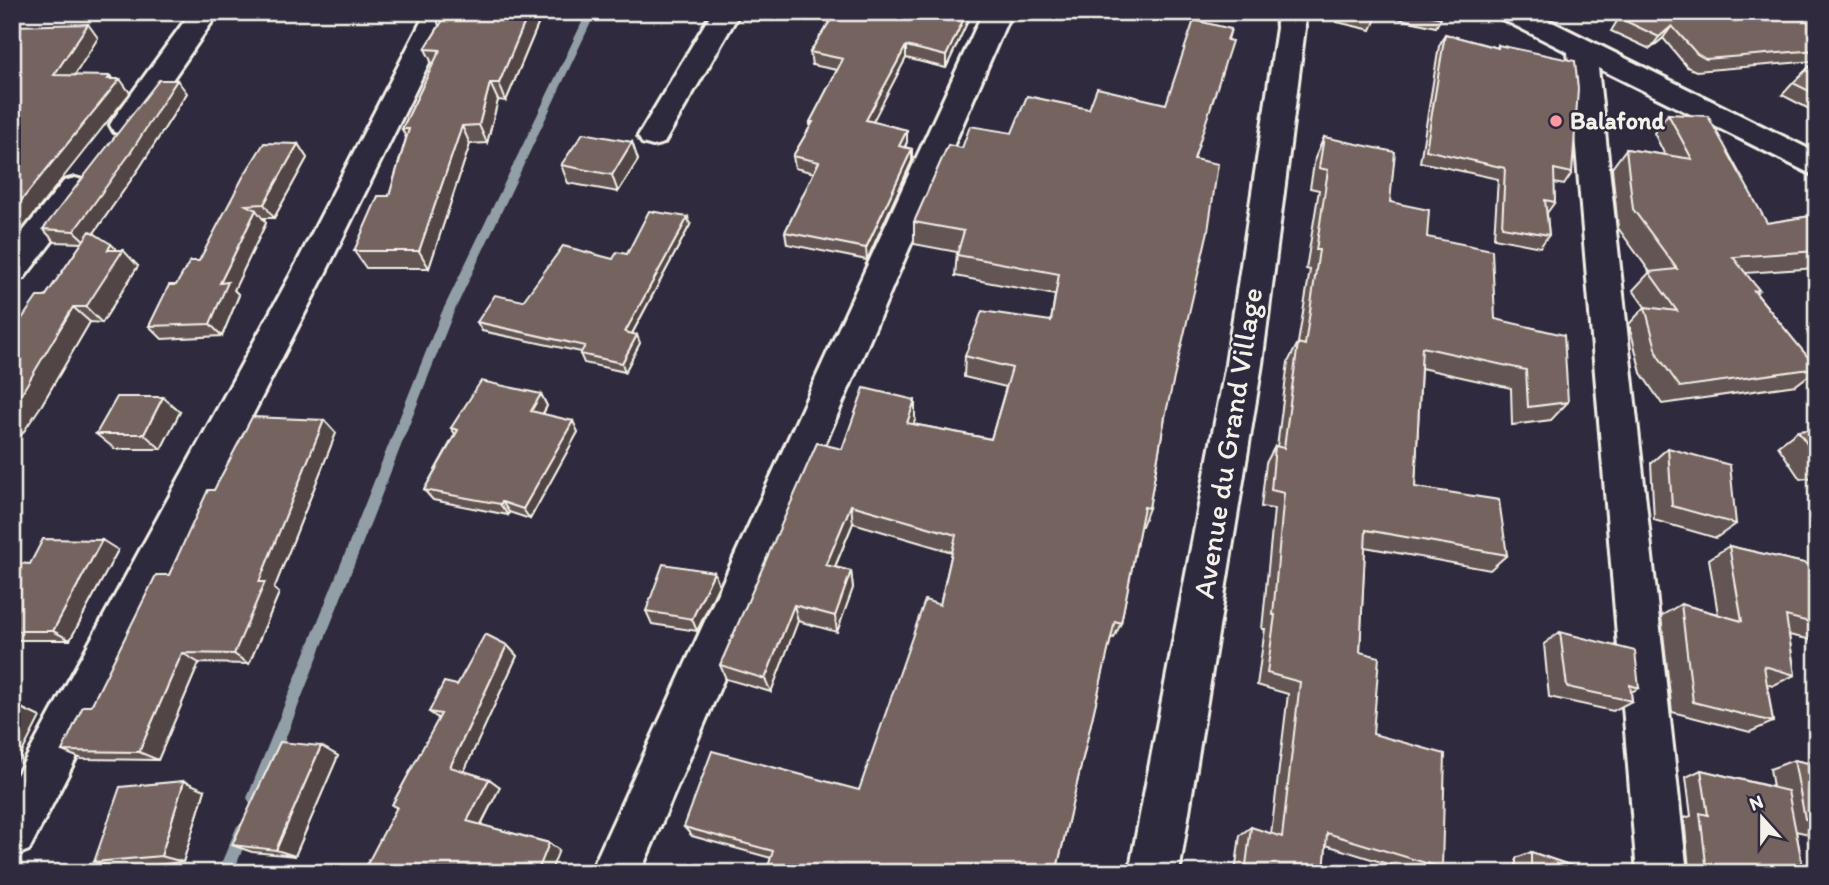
<svg xmlns="http://www.w3.org/2000/svg" width="1829" height="885" font-family="Itim,sans-serif">
	<rect width="100%" height="100%" fill="#2f2a3d"/>
	<filter id="ink" filterUnits="userSpaceOnUse"><feTurbulence type="fractalNoise" baseFrequency=".0143" numOctaves="2"/><feDisplacementMap in="SourceGraphic" scale="14" xChannelSelector="R" yChannelSelector="G"/><feConvolveMatrix kernelMatrix="1 2 1 2 8 2 1 2 1" color-interpolation-filters="sRGB"/></filter>
	<g filter="url(#ink)">
		<g fill="none" stroke-linecap="round" stroke-linejoin="round">
			<path fill="#929fa7" fill-rule="evenodd" d="M587,12H596L453,314L260,803L255,806L250,803L247,798L441,314Z
				M242,823L247,826L250,831L233,873H217L237,826Z"/>
			<defs>
				<path id="minor" d="M191,12H219L136,132L125,135L114,132L110,125L114,118Z
					M426,12H454L324,276L29,850L12,857V784L290,276Z
					M712,12H740L664,143L653,146L642,143L638,136Z
					M983,12H1011L640,873H590Z
					M1276,12H1304L1305,28L1262,364L1179,873H1129L1226,364L1277,28Z
					M1496,12H1532L1817,153V177L1598,68L1687,873H1637L1568,52L1500,18Z
					M75,178L86,181L91,189L86,197L24,278L12,282V245L64,181Z"/>
			</defs>
			<use href="#minor" stroke="#f4f1e8" stroke-width="6"/>
			<use href="#minor" fill="#2f2a3d" fill-rule="evenodd"/>
		</g>
		<path fill="#645553" stroke="#f4f1e8" stroke-width="2" d="M808,12H972L946,68L906,58L872,122L907,130V142L905,147L912,149V161L867,260L787,244L785,232L814,173L795,168L793,156L810,127V122L837,70L812,65L810,52L830,21Z
			M1340,12H1379L1371,30L1337,22Z
			M1384,12H1442L1441,18L1436,27L1383,15Z
			M1817,12V113L1782,95L1793,83L1815,61L1696,71L1687,67L1663,38L1650,49L1611,31L1619,18Z
			M542,15L506,101L498,100L487,143L470,144L429,268H366L354,251L389,196L406,138L402,129L433,65L425,49L439,26L437,19Z
			M1231,29L1194,160L1165,417L1149,508L1142,526H1140L1121,623L1114,638L1111,637L1056,873H766L771,858L692,836L684,827L859,790L940,605L952,552L853,523L835,567L851,571L853,588L837,632L798,621L771,692L726,679L720,665L842,449L915,420L913,424L991,439L1006,387L964,377L965,356L1051,321L1055,295L955,276L957,252L914,244V222L962,148L1089,109L1166,104Z
			M1445,34L1497,48L1498,45L1572,173L1564,185L1554,183L1555,202L1547,213L1549,235L1540,247L1494,238L1498,179L1420,162L1439,46Z
			M187,93L140,167L94,233L138,266L102,323L90,322L41,406L45,297L82,243L55,242L43,229Z
			M1668,114L1767,223L1817,215V268L1745,273L1759,290L1756,293L1817,369L1796,385L1662,404L1641,373L1629,324L1645,307L1633,290L1650,272L1618,228L1612,168L1626,149L1665,155L1654,133Z
			M1324,137L1427,237L1495,319L1568,402L1551,420L1512,425L1511,388L1421,368L1415,487L1507,555L1490,570L1365,547L1360,652L1373,734L1442,868L1430,873H1417L1326,845L1324,873H1235L1240,835L1251,827L1271,834L1288,694L1257,685L1265,629H1262L1274,509L1261,507L1266,463L1275,446L1277,447L1288,362L1298,343L1310,270L1306,269L1319,190L1310,188L1315,158Z
			M632,142L638,160L618,192L568,183L561,165Z
			M298,144L307,158L274,218H263L266,223L234,290L239,295L222,336L162,339L149,326L176,285L199,261Z
			M690,225L632,334L640,343L625,372L584,363L580,354L581,352L482,331L477,322L613,259L627,254Z
			M541,394L547,406L543,414L578,432L530,519L509,512L508,515L433,500L424,490L455,434L451,428Z
			M180,412L161,449H115L96,434Z
			M324,420L336,433L274,589L279,593L249,664L199,663L158,760L82,759L62,751L91,706L169,575L214,490Z
			M1817,429V477L1800,479L1778,446L1798,431Z
			M1668,448L1736,524L1716,538L1654,520L1651,463Z
			M1729,546L1817,566V641L1789,635L1795,675L1772,686L1767,684L1773,722L1750,732L1672,712L1661,616L1681,604L1718,614L1709,559Z
			M118,550L70,640H18L12,637V563L30,564Z
			M714,572L719,585L697,631L652,624L646,611Z
			M1560,632L1639,688L1631,692L1632,701L1613,711L1549,697L1544,644Z
			M507,645L517,656L464,771L489,779L500,787L481,825L549,843L559,850L397,808L392,805L439,719L429,712L457,685Z
			M321,746L338,756L295,856L252,852L232,845Z
			M1794,760L1817,765V836L1796,831L1804,873H1707L1689,868L1684,818L1691,816L1686,777L1701,770L1773,787L1770,769Z
			M205,790L183,862L118,869L94,862Z
			M1531,852L1593,873H1516V858Z"/>
		<path fill="#514544" stroke="#f4f1e8" stroke-width="2" d="M529,12H541L542,15L506,101L499,83Z
			M967,12H972L946,68V56Z
			M88,24L98,38L66,89L54,75Z
			M1672,26L1663,38L1650,49L1659,37Z
			M906,46V58L867,133L866,120Z
			M110,76L116,83L120,79L130,93L12,242V212Z
			M177,80L187,93L140,167L87,243L74,231Z
			M490,83L498,100L487,143L479,125Z
			M462,126L470,144L429,268L419,251Z
			M907,130V142L899,158V146Z
			M632,142L638,160L618,192L612,175Z
			M298,144L307,158L274,218L264,204Z
			M912,149V161L867,260L866,248Z
			M256,210L266,223L234,290L239,295L222,336L210,324L220,283Z
			M688,217L690,225L628,341L625,332Z
			M111,244L121,254L123,250L138,266L102,323L86,307L108,250Z
			M73,307L90,322L41,406L12,449V406Z
			M637,335L640,343L625,372L622,363Z
			M541,394L547,406L538,422L531,411Z
			M163,397L180,412L161,449L144,434Z
			M915,400V420L907,442V423Z
			M324,420L336,433L274,589L279,593L249,664L234,654L259,582Z
			M573,421L578,432L530,519L523,509Z
			M502,502L509,512L508,515L500,504Z
			M851,505L853,523L829,581L826,565Z
			M102,540L118,550L70,640L53,631Z
			M851,571L853,588L837,632L835,616Z
			M714,572L719,585L697,631L692,619Z
			M794,605L798,621L771,692L765,679Z
			M507,645L517,656L462,776L450,767Z
			M182,653L199,663L158,760L139,752Z
			M21,708L40,717L12,772V725Z
			M321,746L338,756L295,856L276,850Z
			M489,779L500,787L479,828L467,821Z
			M184,781L205,790L183,862L161,856Z
			M549,843L559,850L550,873H537Z"/>
		<path fill="#746361" stroke="#f4f1e8" stroke-width="2" d="M440,12H529L499,83H490L479,125L462,126L419,251H354L378,196H389L409,129H402L440,50L425,49L443,20L437,19Z
			M836,12H967L946,56L906,46L866,120L907,130L899,146L912,149L866,248L785,232L819,162L793,156L813,122H810L843,59L810,52Z
			M1416,12H1442L1441,18Z
			M1625,12H1817V50L1706,59L1697,54L1672,26L1659,37L1619,18Z
			M1194,20L1231,29L1227,40L1232,41L1194,159L1218,164L1208,231L1165,417L1149,508L1144,507L1121,623L1115,621L1056,873H858L841,867L839,873H766L773,851L684,827L712,751L859,790L925,600L940,605L956,535L851,505L826,565L851,571L835,616L794,605L765,679L720,665L817,443L842,449L864,388L915,400L907,423L991,439L1012,368L965,356L982,311L1051,321L1059,274L957,255L964,231L914,222L948,145L962,148L970,126L1012,133L1027,96L1089,109L1097,88L1166,104Z
			M88,24L54,75L110,76L108,79H120L12,212V26Z
			M1445,34L1498,48V45L1575,61L1578,89L1572,173L1554,169L1555,202L1545,200L1549,235L1502,227L1505,168L1426,150Z
			M1817,60V95L1793,83Z
			M159,80H177L129,155L74,231L43,229Z
			M1668,114L1708,116L1767,223L1817,215V251L1733,257L1759,290L1754,291L1817,368L1680,387L1658,356L1645,307L1677,311L1649,272L1677,269L1633,209L1626,149L1692,159Z
			M583,133L632,142L612,175L561,165Z
			M1324,137L1395,152L1390,202L1429,210L1427,237L1492,250L1495,319L1564,335L1568,402L1528,407L1526,370L1422,347L1415,487L1499,500L1507,555L1366,530L1360,652L1379,657L1373,734L1445,754L1442,868L1327,833L1324,873H1245L1251,827L1282,837L1300,682L1267,673L1275,615H1273L1284,493L1271,490L1275,446L1284,448L1298,343L1305,345L1319,250H1316L1328,170L1319,168Z
			M264,143L298,144L264,204L246,205L256,210L220,283L228,282L210,324L149,326L169,285H176L190,261H199L243,177Z
			M649,211L688,217L625,332L637,335L622,363L580,354L585,346L477,322L495,295L523,301L563,246L613,259L617,252L627,254Z
			M90,231L111,244L108,250H123L86,307H73L23,391L12,406V333L37,297H45Z
			M481,381L541,394L531,411L573,421L523,509L502,502L500,504L424,490L458,430L451,428Z
			M117,397H163L144,434H96Z
			M252,417L324,420L259,582H265L234,654L182,653L139,752L62,751L83,706H91L156,575H169L208,490H214Z
			M1817,429V458L1798,431Z
			M1668,448L1730,465L1736,524L1672,506Z
			M43,539L102,540L53,631H12V563L30,564Z
			M1729,546L1817,566V624L1786,616L1795,675L1764,666L1773,722L1693,702L1681,604L1742,621Z
			M663,564L714,572L692,619L646,611Z
			M1560,632L1635,651L1639,688L1630,685L1632,701L1567,687Z
			M485,634L507,645L450,767L489,779L467,821L549,843L537,873L363,872L397,807L392,805L441,714L429,712L444,682L457,685Z
			M12,708H21L12,725Z
			M280,742L321,746L276,850L232,845Z
			M1794,760L1817,765V822L1805,819Z
			M1701,770L1788,791L1804,873H1742L1706,863L1700,813L1708,815Z
			M184,781L161,856L94,862L120,787Z
			M1531,852L1593,873H1531Z"/>
	</g>
	<circle fill="#ff9aa2" stroke="#2f2a3d" stroke-width="2.5" cx="1556" cy="121" r="7"/>
	<g text-anchor="middle" stroke-width="5" stroke-linejoin="round" paint-order="stroke">
		<g font-size="24" font-weight="bold" fill="#f4f1e8" stroke="#2f2a3d" text-anchor="start">
			<text x="1570" y="129">Balafond</text>
		</g>
		<g font-size="30" fill="#f4f1e8" stroke="#2f2a3d">
			<text transform="translate(1228 443) rotate(-81)" y="10">Avenue du Grand Village</text>
		</g>
	</g>
	<rect width="1829" height="885" fill="none" stroke="#2f2a3d" stroke-width="42"/>
	<rect x="21" y="21" width="1787" height="843" fill="none" stroke="#f4f1e8" stroke-width="2.5" filter="url(#ink)"/>
	<g transform="translate(1762 818) rotate(339)" stroke="#2f2a3d" stroke-width="5" paint-order="stroke">
	<path d="M0-5L12 26L0 18L-12 26Z" fill="#f4f1e8"/>
	<text y="-10" font-size="19" font-weight="bold" text-anchor="middle" fill="#f4f1e8">N</text>
	</g>
</svg>
